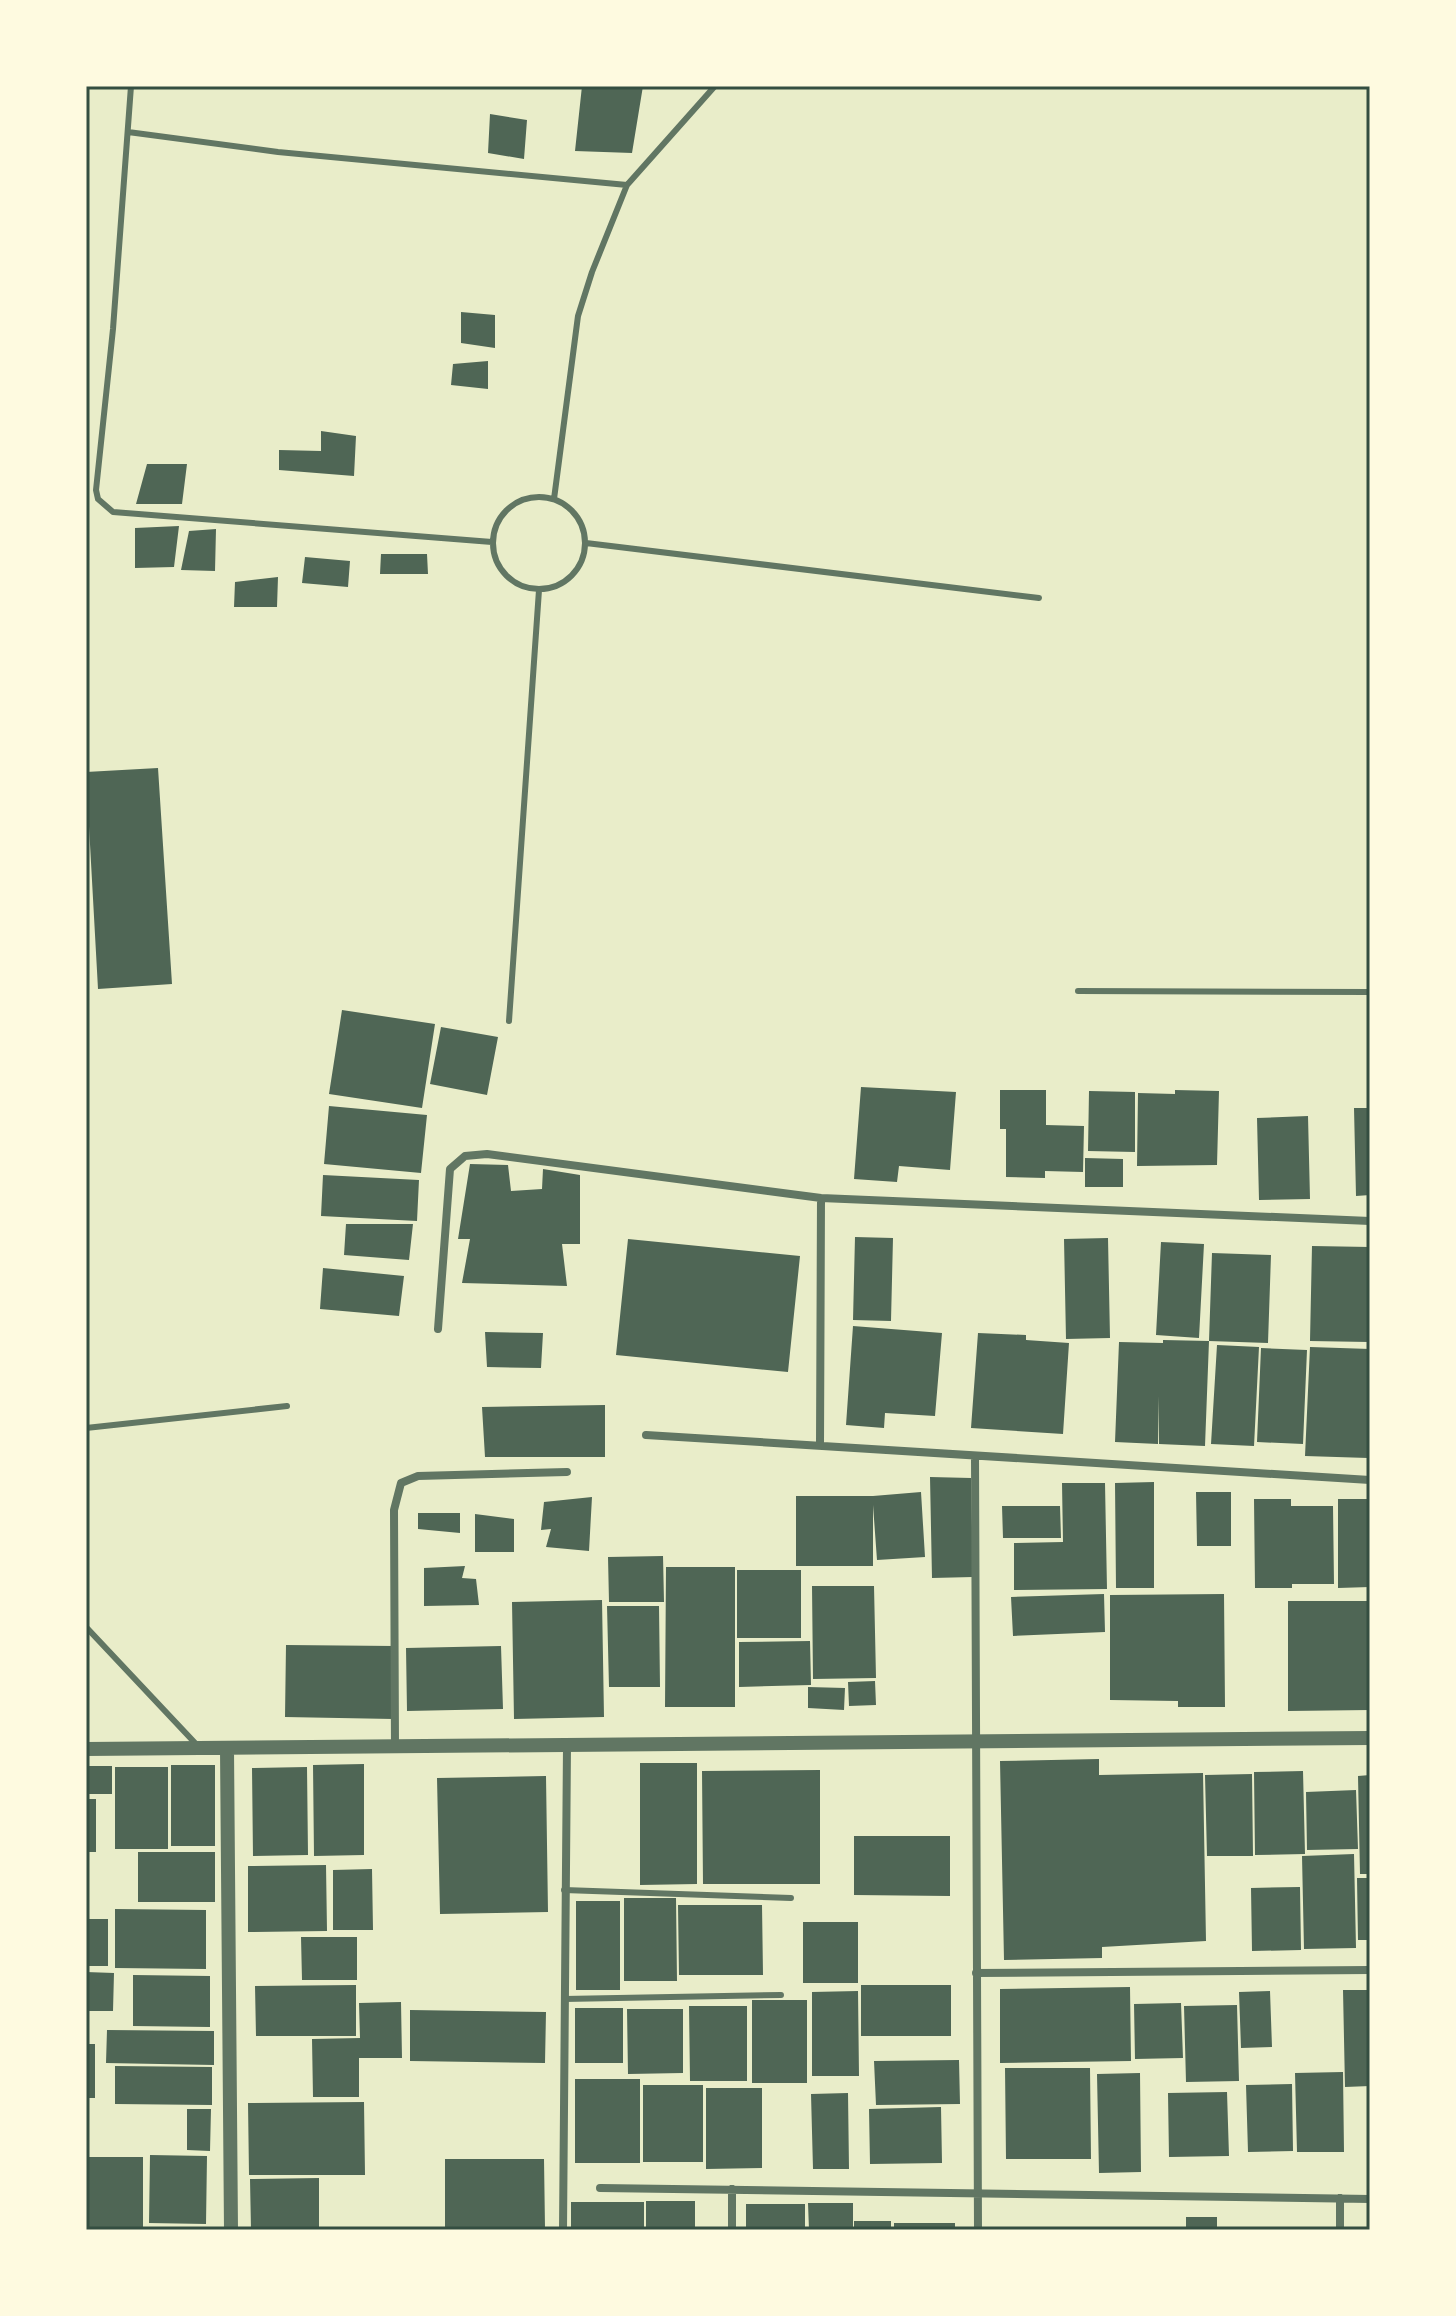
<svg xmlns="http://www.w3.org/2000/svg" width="1456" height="2316" font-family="'Archivo Narrow',sans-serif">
	<rect width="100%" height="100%" fill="#e9edc9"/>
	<path fill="#4f6655" d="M582,86H643L632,153L575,151Z
		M490,114L527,120L524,159L488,153Z
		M461,312L495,315V348L461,343Z
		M488,361V389L451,385L453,364Z
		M321,431L356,436L354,476L279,470V450L321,451Z
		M147,464H187L182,504H136Z
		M179,526L174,567L135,568V528Z
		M216,529L215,571L181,570L189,531Z
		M381,554H427L428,574H380Z
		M305,557L350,561L348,587L302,583Z
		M278,577L277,607H234L235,582Z
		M158,768L172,984L98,989L86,772Z
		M342,1010L435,1024L422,1108L329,1094Z
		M441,1027L498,1037L487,1095L430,1084Z
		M861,1087L956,1092L950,1170L899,1166L897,1182L854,1179Z
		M1000,1090H1046V1125L1084,1126L1083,1172L1045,1171V1178L1006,1177V1129H1000Z
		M1175,1090L1219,1091L1217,1165L1137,1166L1138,1093L1175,1094Z
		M1089,1091L1135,1092V1152L1088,1151Z
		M329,1106L427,1115L421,1173L324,1164Z
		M1354,1108H1370V1195L1356,1196Z
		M1308,1116L1310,1199L1259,1200L1257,1118Z
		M1085,1158L1123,1159V1187H1085Z
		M470,1164L508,1165L511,1191L542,1189L543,1169L580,1175V1244H562L567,1286L462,1283L470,1239H458Z
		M323,1175L419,1180L417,1221L321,1216Z
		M346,1224H413L409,1260L344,1255Z
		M855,1237L893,1238L891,1321L853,1320Z
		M1108,1238L1110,1338L1066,1339L1064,1239Z
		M628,1239L800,1256L788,1372L616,1355Z
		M1161,1242L1204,1244L1199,1338L1156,1335Z
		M1312,1246L1370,1247L1369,1342L1310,1341Z
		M1212,1253L1271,1255L1268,1343L1209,1341Z
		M323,1268L404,1276L399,1316L320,1309Z
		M853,1326L942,1333L935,1416L885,1413L884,1428L846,1425Z
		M485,1332L543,1333L541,1368L487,1367Z
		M978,1333L1026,1335V1340L1069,1343L1063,1434L971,1428Z
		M1163,1340L1209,1341L1205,1446L1159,1444V1396L1158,1444L1115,1442L1119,1342L1163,1343Z
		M1217,1345L1259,1347L1254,1446L1211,1444Z
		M1310,1347L1370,1349L1368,1458L1305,1456Z
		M1261,1348L1307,1350L1303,1444L1257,1442Z
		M605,1405V1457H485L482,1407Z
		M930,1477L971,1478L973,1577L932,1578Z
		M1154,1482V1588H1116L1115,1483Z
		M1062,1483H1105L1107,1589L1014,1590V1543L1063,1542Z
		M921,1492L925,1557L877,1560L873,1505V1566H796V1496H873Z
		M1196,1492H1231V1546H1197Z
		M592,1497L589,1551L546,1547L551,1529L541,1530L544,1502Z
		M1254,1499H1291V1506H1333L1334,1584H1292V1588H1255Z
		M1338,1499H1370V1587L1338,1588Z
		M1002,1506H1060L1061,1538H1003Z
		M418,1513H460V1533L418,1529Z
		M475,1514L514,1519V1552H475Z
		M663,1556L664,1602H609L608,1557Z
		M465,1566L462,1578L476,1579L479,1605L424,1606V1568Z
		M666,1567H735V1707H665Z
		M737,1570H801V1638H737Z
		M812,1586H874L876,1678L813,1679Z
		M1104,1594L1105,1632L1013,1636L1011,1597Z
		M1224,1594L1225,1707H1178V1701L1110,1700V1595Z
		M602,1600L604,1717L514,1719L512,1602Z
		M1288,1601H1370V1710L1288,1711Z
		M607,1606H659L660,1687H609Z
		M810,1641L811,1685L739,1687V1642Z
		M286,1645L394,1646L393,1719L285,1717Z
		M501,1646L503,1709L407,1711L406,1648Z
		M875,1681L876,1705L849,1706L848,1682Z
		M808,1687L845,1688L844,1710L808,1708Z
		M1099,1759V1775L1203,1773L1206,1941L1102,1947V1958L1004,1960L1000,1761Z
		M640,1763H697V1884L640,1885Z
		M364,1764V1855L314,1856L313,1765Z
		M171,1765H215V1846H171Z
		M86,1766H112V1794H86Z
		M115,1767H168V1849H115Z
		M307,1767L308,1855L253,1856L252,1768Z
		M820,1770V1884H703L702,1771Z
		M1303,1771L1305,1854L1255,1855L1254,1772Z
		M1252,1774L1253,1856H1207L1205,1775Z
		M1370,1775V1874H1360L1358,1776Z
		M546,1776L548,1912L440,1914L437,1778Z
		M1356,1790L1358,1849L1307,1850L1306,1792Z
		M86,1799H96V1852H86Z
		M854,1836H950V1896L854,1895Z
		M138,1852H215V1902H138Z
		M1354,1854L1356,1948L1304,1949L1302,1856Z
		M326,1865L327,1931L248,1932V1866Z
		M372,1869L373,1930H333V1870Z
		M1357,1878H1370V1940H1358Z
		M1300,1887L1301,1950L1252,1951L1251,1888Z
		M624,1898H676L677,1981H624Z
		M576,1901H620V1990H576Z
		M678,1905H762L763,1975H679Z
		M115,1909L206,1910V1969L115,1968Z
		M86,1919H108V1966H86Z
		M803,1922H858V1983H803Z
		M301,1937H357V1980H302Z
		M86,1972L114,1973L113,2011H86Z
		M133,1975L210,1976V2027L133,2026Z
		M356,1985V2036H256L255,1986Z
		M861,1985H951V2036H861Z
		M1130,1987L1131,2061L1000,2063V1989Z
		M1343,1990H1370V2086L1345,2087Z
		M858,1991L859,2076H812V1992Z
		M1270,1991L1272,2047L1241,2048L1239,1992Z
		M752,2000H807V2083H752Z
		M401,2002L402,2058H359V2097H313L312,2039L360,2038L359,2003Z
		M1181,2003L1183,2058L1135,2059L1134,2004Z
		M1237,2005L1239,2081L1186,2082L1184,2006Z
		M689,2006H747V2081H690Z
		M575,2008H623V2063H575Z
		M627,2009H683V2073L628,2074Z
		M410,2010L546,2012L545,2063L410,2061Z
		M107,2030L214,2031V2065L106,2063Z
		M86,2044H95V2098H86Z
		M959,2060L960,2104L876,2105L874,2061Z
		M115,2066L212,2067V2105L115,2104Z
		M1005,2068H1090L1091,2159H1006Z
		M1343,2072L1344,2152H1297L1295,2073Z
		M1140,2073L1141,2172L1099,2173L1097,2074Z
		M575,2079H640V2163H575Z
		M1292,2084L1293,2151L1248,2152L1246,2085Z
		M643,2085H703V2162H643Z
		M706,2088H762V2168L706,2169Z
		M1227,2092L1229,2156L1169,2157L1168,2093Z
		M848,2093L849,2169H813L811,2094Z
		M364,2102L365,2175H249L248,2103Z
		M941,2107L942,2163L870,2164L869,2109Z
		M187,2109H211L210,2151L187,2150Z
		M150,2155L207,2156L206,2224L149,2223Z
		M86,2157H143V2229L86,2230Z
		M445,2159H544L545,2228L445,2229Z
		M319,2178V2230H251L250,2179Z
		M646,2201H695V2230H646Z
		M571,2202H644V2230H571Z
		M808,2203H853V2230H809Z
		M746,2204H805V2230H746Z
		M1186,2217H1217V2230H1174V2227H1186Z
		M854,2221H891V2230H854Z
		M894,2223H955V2230H894Z"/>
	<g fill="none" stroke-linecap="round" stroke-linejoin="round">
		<path stroke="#617663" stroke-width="6" d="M131,86L113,329L96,490L98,499L113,512L492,542
			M128,132L278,152L627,185
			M493 543a46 46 0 1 1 92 0a46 46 0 1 1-92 0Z
			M554,499L578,316L592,272L627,185L715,86
			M586,543L1039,598
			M1078,991L1370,992
			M509,1021L539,590
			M86,1428L287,1406
			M86,1627L196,1744
			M564,1890L791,1898
			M564,1999L781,1995"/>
		<path stroke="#617663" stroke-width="8" d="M438,1329L450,1169L465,1156L487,1154L821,1198L1370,1221
			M646,1435L1370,1480
			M820,1446L821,1198
			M975,1457L978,2230
			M395,1747L394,1510L401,1483L418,1476L567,1472
			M976,1973L1370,1970
			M600,2188L1370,2199
			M732,2189V2230
			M1340,2198V2230
			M563,2230L567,1746"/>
		<path stroke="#617663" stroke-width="14" d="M86,1749L1370,1738
			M227,1749L231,2230"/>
	</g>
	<rect width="1456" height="2316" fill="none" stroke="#fefae0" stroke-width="176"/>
	<rect x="88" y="88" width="1280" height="2140" fill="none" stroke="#344e41" stroke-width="3"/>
</svg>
